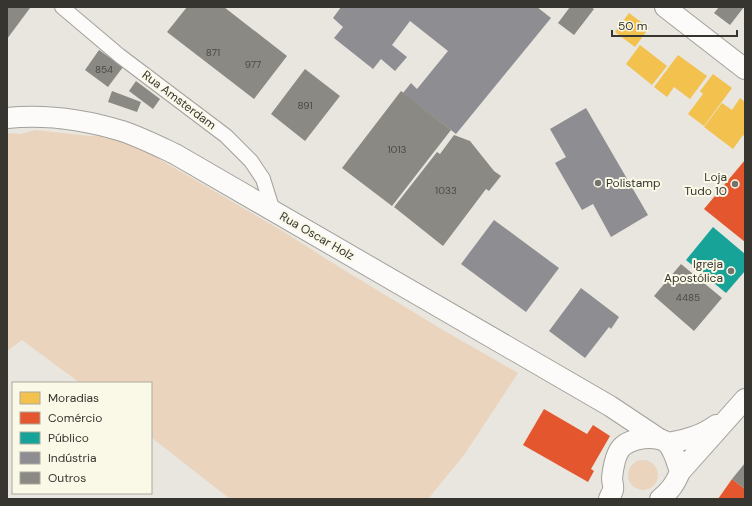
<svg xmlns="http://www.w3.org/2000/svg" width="752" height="506" font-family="'DM Sans',sans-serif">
	<rect width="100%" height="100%" fill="#e8e6de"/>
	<path fill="#ead4be" d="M35,130L90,136L106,135L130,140L161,160L284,232L339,267L443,330L518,373L464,455L428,499H230L151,437V383H80L22,340L7,351V133L20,134Z
		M628 475a15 15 0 1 1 30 0a15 15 0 1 1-30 0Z"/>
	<path fill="#f2c14e" d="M629,13L649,28L635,47L615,32Z
		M640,45L667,66L652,85L626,64Z
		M678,55L707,76L690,99L674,87L667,97L654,87Z
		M713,74L732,88L704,126L688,114L703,94L700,91Z
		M740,98L745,102V137L743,135L733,149L704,127L722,103L732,110Z"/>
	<path fill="#e4572e" d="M745,160V242L704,209Z
		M544,409L587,434L593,425L610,436L591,469L594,471L588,482L523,445Z
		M732,479L745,489V499H718Z"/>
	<path fill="#17a398" d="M713,227L745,254V271L726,293L686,260Z"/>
	<path fill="#8d8d92" d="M341,7H537L551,18L456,134L403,93L411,83L417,89L448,51L410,21L392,45L407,57L395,71L381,59L373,69L334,38L343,27L333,18Z
		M586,108L648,215L611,237L593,204L582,210L555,163L566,157L550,129Z
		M494,220L559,268L526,312L461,264Z
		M581,288L619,317L611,329L609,327L585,358L549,331Z"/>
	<path fill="#8b8983" d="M7,7L30,8L7,39Z
		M187,7H224L287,56L254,99L167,32Z
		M570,7H591L594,9L574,35L558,23Z
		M719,7H744L730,25L714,13Z
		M99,50L123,67L108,87L85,70Z
		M305,69L340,96L305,141L271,114Z
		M136,81L160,99L153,109L129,91Z
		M112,91L141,102L137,112L108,102Z
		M401,91L451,130L392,206L342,168Z
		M454,135L470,141L494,171L501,176L489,191L486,189L443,246L394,207L437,152L440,154Z
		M681,264L722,298L694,331L654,296Z
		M745,463V489L732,479Z"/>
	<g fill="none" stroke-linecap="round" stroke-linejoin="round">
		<defs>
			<path id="street" d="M62,7L120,56L226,136L251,161L263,179L273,211"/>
			<path id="secondary" d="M665,7L745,69
				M7,118C45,114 86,120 122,131C140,137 158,146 175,154L610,406L658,438
				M668,443C685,440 701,436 716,425
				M609,499C610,496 612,493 613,490C614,487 612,482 612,478C613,469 615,455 621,448C629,438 658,434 667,443C674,450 677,463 680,472
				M660,499C670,491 675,484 680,472L745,399"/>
		</defs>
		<use href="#street" stroke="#a3a19b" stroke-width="16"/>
		<use href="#secondary" stroke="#a3a19b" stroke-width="22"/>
		<use href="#street" stroke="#fcfbfa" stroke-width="14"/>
		<use href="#secondary" stroke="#fcfbfa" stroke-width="20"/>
	</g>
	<g fill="#74736c" stroke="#faf8e7" stroke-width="1.5">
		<circle cx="598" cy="183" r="4"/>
		<circle cx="735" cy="184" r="4"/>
		<circle cx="731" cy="271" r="4"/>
	</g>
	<g text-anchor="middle" stroke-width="4" stroke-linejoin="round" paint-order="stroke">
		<g font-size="10" fill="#4b4a44">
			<text x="213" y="56">871</text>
			<text x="253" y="68">977</text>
			<text x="104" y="73">854</text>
			<text x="305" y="109">891</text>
			<text x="397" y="153">1013</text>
			<text x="446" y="194">1033</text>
			<text x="688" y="301">4485</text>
		</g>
		<g font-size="12" fill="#36352f" stroke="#faf8e7">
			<text transform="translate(179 100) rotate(37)" y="4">Rua Amsterdam</text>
			<text transform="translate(317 236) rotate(30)" y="4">Rua Oscar Holz</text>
		</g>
		<g font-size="12" fill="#36352f" stroke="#faf8e7" text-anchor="end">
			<text x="727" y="181">Loja<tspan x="727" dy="14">Tudo 10</tspan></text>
			<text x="606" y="187" text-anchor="start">Polistamp</text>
			<text x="723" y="268">Igreja<tspan x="723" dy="14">Apostólica</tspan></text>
		</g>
	</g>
	<rect width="752" height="506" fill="none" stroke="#36352f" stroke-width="16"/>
	<rect x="12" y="382" width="140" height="112" fill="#faf8e7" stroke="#acaa9d"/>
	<rect x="20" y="392" width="20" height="12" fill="#f2c14e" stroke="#acaa9d"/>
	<text x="48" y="402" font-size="12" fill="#36352f">Moradias</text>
	<rect x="20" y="412" width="20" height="12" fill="#e4572e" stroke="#acaa9d"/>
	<text x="48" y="422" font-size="12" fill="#36352f">Comércio</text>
	<rect x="20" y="432" width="20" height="12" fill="#17a398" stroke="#acaa9d"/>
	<text x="48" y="442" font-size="12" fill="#36352f">Público</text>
	<rect x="20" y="452" width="20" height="12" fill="#8d8d92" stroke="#acaa9d"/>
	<text x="48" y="462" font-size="12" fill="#36352f">Indústria</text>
	<rect x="20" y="472" width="20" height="12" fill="#8b8983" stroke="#acaa9d"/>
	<text x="48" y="482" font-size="12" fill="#36352f">Outros</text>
	<path d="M612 30v6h125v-6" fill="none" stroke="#36352f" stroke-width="2"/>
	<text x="618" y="30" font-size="12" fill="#36352f" stroke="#faf8e7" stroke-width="3" paint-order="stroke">50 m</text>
</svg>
